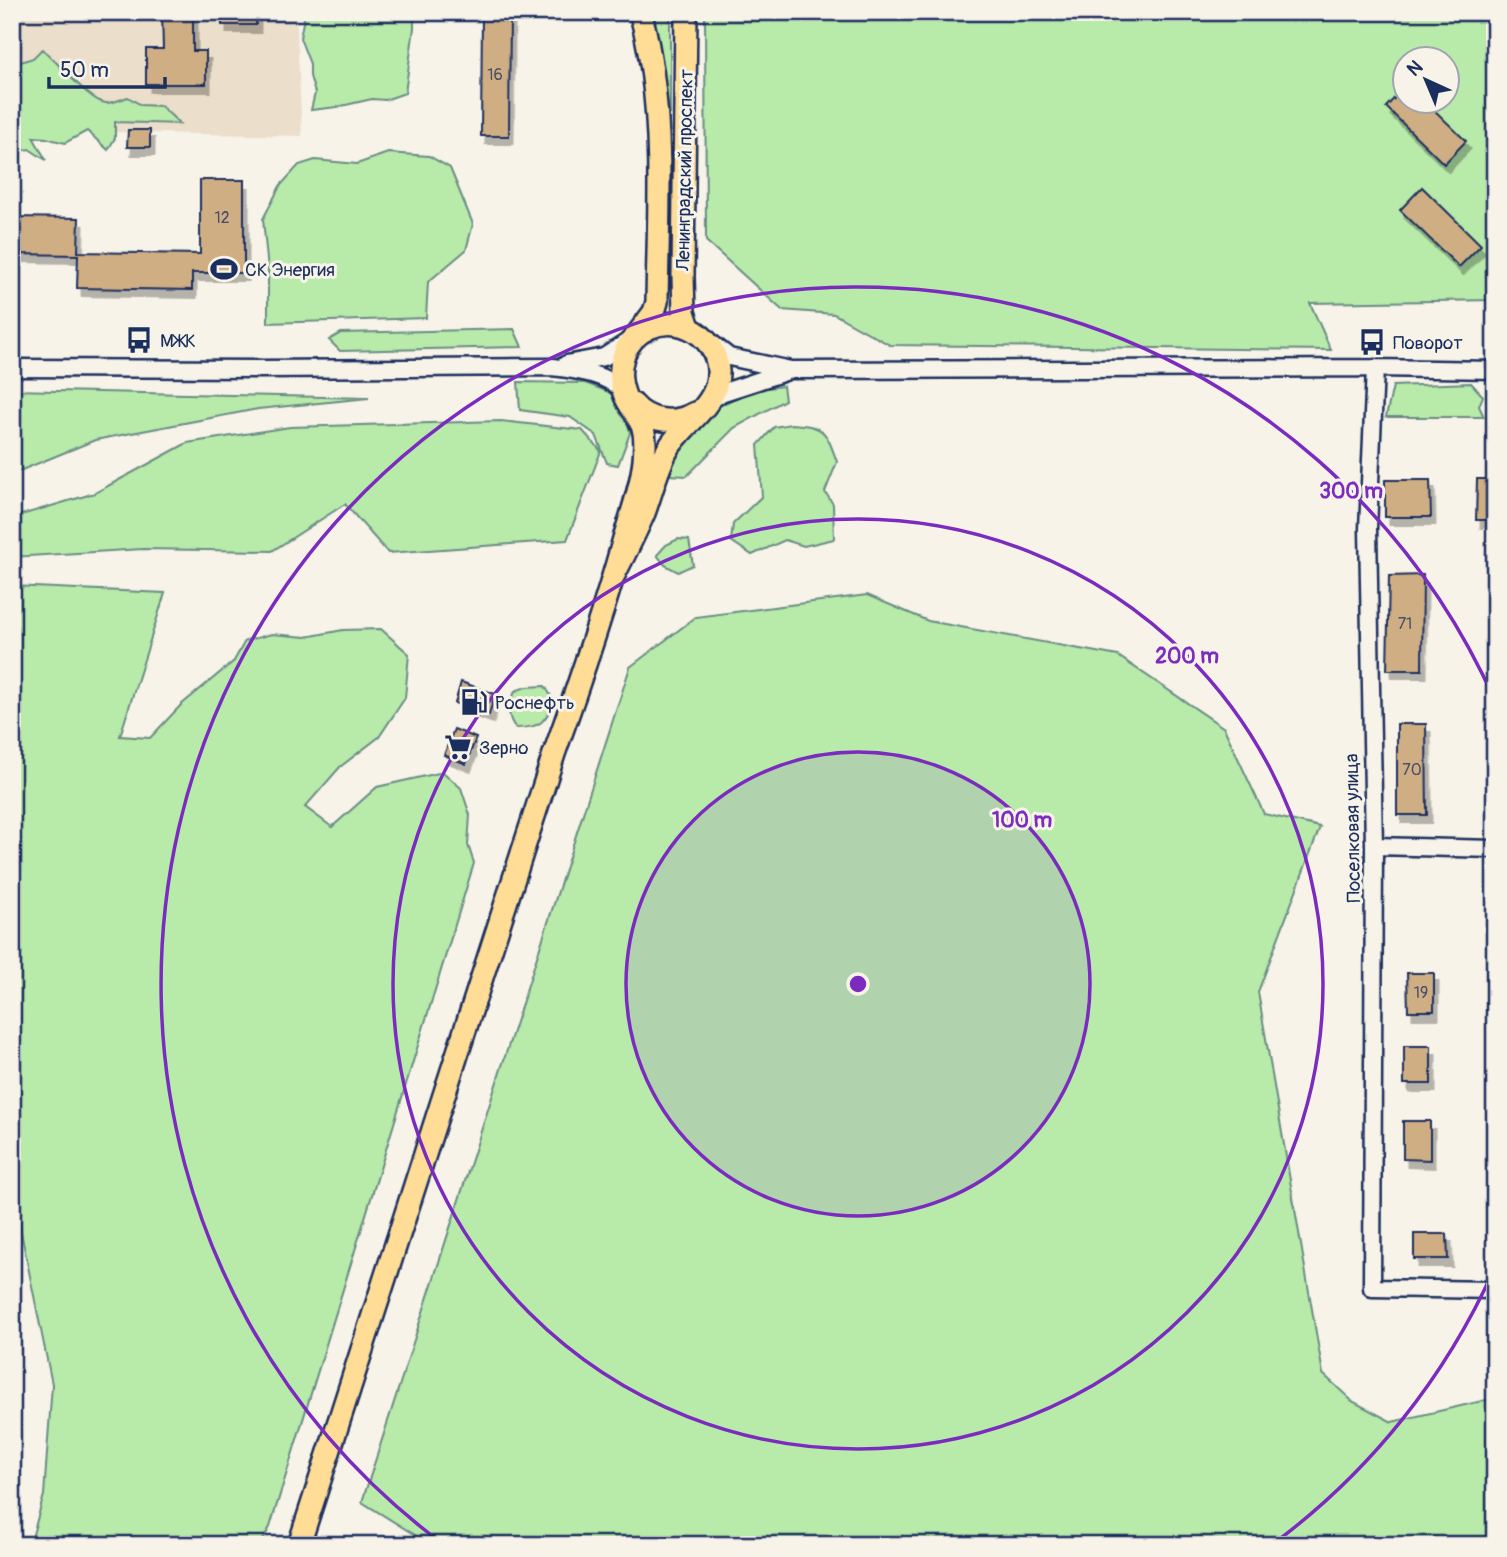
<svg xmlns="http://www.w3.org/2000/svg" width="1507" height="1557" font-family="Pangolin,sans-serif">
	<defs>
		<filter id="shadow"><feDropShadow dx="4.5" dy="8" stdDeviation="0" flood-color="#0004"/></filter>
	</defs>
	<rect width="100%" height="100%" fill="#f7f3e8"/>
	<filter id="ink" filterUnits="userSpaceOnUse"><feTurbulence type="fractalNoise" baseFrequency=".0143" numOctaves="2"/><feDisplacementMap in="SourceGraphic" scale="14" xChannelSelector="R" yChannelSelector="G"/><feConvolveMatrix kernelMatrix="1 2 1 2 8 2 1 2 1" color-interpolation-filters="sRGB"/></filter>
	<g filter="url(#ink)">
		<path fill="#ebdeca" d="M12,12H296L302,136L12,130Z"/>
		<path fill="#b8eaaa" stroke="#6a8c84" stroke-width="2" fill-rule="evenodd" d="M305,12H414V28L405,93L385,100L372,99L337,107L311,110L315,93L310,76V64L300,38Z
			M645,12H670V115Z
			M705,12H1495V300L1310,303L1331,350L890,345L834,314L782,310L706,241ZM1406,60H1448V102H1406Z
			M42,49C57,61 91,103 106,103C113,103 122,99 128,97L141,105L161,106L180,124L115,122V138L108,150L87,131L65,143L46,138L33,137L46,160L29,149L12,153V62L15,64L33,58Z
			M388,153L429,156L450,168L473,224L466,250L428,282L426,318L268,323V270L263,219L280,186L299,165L315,160L357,164Z
			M514,329L522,347L340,351L329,340L341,333Z
			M518,382L585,383L609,392L625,409L630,433L618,465L607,463L596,435L570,417L520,410Z
			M1471,383L1483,396L1479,406L1484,417H1386L1393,386Z
			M783,386L785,400L734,428L687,476L670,475L677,452L717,407L751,390Z
			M12,390L369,398L258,409L95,440L12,474Z
			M501,421L582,430L601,451L567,540L388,553L345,504L272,551L143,549L12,557V515L18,516L95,493L187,443L290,427Z
			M791,424C825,426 826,431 837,462L825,492L833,504L834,539L804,546L785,540L752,555L731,541L733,524L762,496L758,445L774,427Z
			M678,539L689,540L693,565L678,572L665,565L657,555L666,545Z
			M12,586L165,593L120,736L150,738L181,705L234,661L245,641L272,634L306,637L343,630L381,629L409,654L405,698L379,737L340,767L305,807L332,827L377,787L443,772L461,788L470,815L468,845L474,863L270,1527L260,1545H30L44,1495L52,1384L12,1188Z
			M867,595L928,621L1118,656L1224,728L1264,814L1320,827L1258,992L1323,1374L1352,1401L1392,1422L1495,1398V1545H431L362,1502L630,667L696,617Z
			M545,686L554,701C545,723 540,728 516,728C505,716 510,705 515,691L526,687Z"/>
		<path fill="#d0ae83" stroke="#1b2f5e" stroke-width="2" filter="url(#shadow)" d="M162,12H193V51H206V84H146V49H163Z
			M222,12H256V25H222Z
			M482,12H510L509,136H481Z
			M1405,87V102H1426L1466,141L1444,164L1386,107Z
			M128,130H150V147H127Z
			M200,180H244V273H192V290L77,288L78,255L12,254V217L79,218L78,252L200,254Z
			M1422,187L1481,245L1459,267L1400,210Z
			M1477,479H1495V520H1476Z
			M1385,480H1430L1431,517H1385Z
			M1423,575L1422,670H1387L1389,576Z
			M461,682L495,694L489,715L455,703Z
			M1397,724H1426L1427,815H1397Z
			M454,729L476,738L466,764L444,755Z
			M1407,973H1434V1011H1408Z
			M1404,1046H1431V1084H1404Z
			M1403,1121H1430V1160L1403,1159Z
			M1414,1234H1447L1448,1259H1414Z"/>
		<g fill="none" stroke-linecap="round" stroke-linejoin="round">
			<defs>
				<path id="minor" d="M710,342L729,357L791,370L1375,368L1495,370
					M566,364L604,357L632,339
					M12,368L260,369L553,367C580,371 602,373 623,390
					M1375,368L1368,529L1374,846L1372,1288L1495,1290
					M709,402L721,393L785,372
					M1374,846L1495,849"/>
				<path id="major" d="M686,12L683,277L684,312L689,327
					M639,332L654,312L657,302C658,225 663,147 652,70C649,51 646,31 640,12
					M633,404C648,422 675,425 695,413
					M299,1545L554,754C579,684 603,614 623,542C631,515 641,488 644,460C645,449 646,439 643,428C639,417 630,407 625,396C615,370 622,340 649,328C686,311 728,346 716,386C709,410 681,427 668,449C657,468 652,492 644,513C635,534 624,555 614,575"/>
			</defs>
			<use href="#minor" stroke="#1b2f5e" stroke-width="21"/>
			<use href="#major" stroke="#1b2f5e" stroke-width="26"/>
			<use href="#minor" stroke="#f7f3e8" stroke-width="16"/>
			<use href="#major" stroke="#ffdd96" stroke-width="21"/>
		</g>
	</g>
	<circle cx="858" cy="984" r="232" fill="#7b2cbf" fill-opacity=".12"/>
	<g fill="none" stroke="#7b2cbf" stroke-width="3.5">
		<circle cx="858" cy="984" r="232"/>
		<circle cx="858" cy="984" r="465"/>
		<path d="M1495 1267A697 697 0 0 1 1273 1544M443 1544A697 697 0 1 1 1495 701"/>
	</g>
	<defs>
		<symbol id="stadium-bare" viewBox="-9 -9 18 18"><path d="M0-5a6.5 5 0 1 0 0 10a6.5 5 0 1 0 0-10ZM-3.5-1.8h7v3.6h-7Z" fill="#1b2f5e" stroke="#f7f3e8" stroke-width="2.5" paint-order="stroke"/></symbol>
		<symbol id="bus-bare" viewBox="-9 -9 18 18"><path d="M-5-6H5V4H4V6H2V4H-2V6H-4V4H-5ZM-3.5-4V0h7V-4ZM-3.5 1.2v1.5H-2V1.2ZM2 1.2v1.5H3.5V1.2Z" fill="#1b2f5e" stroke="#f7f3e8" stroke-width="2.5" paint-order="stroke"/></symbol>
		<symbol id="fuel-bare" viewBox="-9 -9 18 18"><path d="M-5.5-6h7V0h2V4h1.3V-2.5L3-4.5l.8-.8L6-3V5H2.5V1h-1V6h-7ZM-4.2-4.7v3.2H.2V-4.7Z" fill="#1b2f5e" stroke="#f7f3e8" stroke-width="2.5" paint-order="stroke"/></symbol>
		<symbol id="supermarket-bare" viewBox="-9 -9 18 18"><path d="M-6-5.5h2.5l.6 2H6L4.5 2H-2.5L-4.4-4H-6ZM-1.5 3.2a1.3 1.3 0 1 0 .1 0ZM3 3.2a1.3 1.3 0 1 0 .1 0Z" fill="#1b2f5e" stroke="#f7f3e8" stroke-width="2.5" paint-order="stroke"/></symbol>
	</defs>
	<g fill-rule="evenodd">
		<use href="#stadium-bare" x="205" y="250" width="38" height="38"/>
		<use href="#bus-bare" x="120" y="321" width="38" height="38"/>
		<use href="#bus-bare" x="1353" y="323" width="38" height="38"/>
		<use href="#fuel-bare" x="455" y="683" width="38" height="38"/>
		<use href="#supermarket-bare" x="439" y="728" width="38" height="38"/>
	</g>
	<g text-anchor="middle" stroke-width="6" stroke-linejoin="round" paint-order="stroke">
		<g font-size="16" fill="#484f67">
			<text x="495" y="80">16</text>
			<text x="222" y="223">12</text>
			<text x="1405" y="629">71</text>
			<text x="1412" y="775">70</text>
			<text x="1421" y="998">19</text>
		</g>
		<g font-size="19" fill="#1b2f5e" stroke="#f7f3e8">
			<text transform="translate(684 170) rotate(-89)" y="7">Ленинградский проспект</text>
			<text transform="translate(1352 828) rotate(-91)" y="7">Поселковая улица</text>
		</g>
		<g font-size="19" fill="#1b2f5e" stroke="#f7f3e8" text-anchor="start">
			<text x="245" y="276">СК Энергия</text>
			<text x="160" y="347">МЖК</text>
			<text x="1393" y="349">Поворот</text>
			<text x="495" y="709">Роснефть</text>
			<text x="479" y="754">Зерно</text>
		</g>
	</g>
	<circle cx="858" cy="984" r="10" fill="#7b2cbf" stroke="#f7f3e8" stroke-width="3.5"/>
	<g font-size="21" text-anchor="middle" font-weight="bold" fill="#7b2cbf" stroke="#f7f3e8" stroke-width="6" stroke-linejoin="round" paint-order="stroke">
		<text x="1351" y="498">300 m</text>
		<text x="1187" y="663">200 m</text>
		<text x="1022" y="827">100 m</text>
	</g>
	<rect width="1507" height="1557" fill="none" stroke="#f7f3e8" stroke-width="42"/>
	<rect x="21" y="21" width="1465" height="1515" fill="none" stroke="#1b2f5e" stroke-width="2.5" filter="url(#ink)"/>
	<g transform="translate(1426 80) rotate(316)"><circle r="33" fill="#f7f3e8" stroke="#9fa5b1" stroke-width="2"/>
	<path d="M0-5L12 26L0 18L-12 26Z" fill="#1b2f5e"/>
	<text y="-10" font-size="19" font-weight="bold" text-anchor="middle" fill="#1b2f5e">N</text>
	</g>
	<path d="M49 77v10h116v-10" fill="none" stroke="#1b2f5e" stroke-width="3.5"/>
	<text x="60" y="77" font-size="21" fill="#1b2f5e" stroke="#f7f3e8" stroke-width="5" paint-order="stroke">50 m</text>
</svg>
